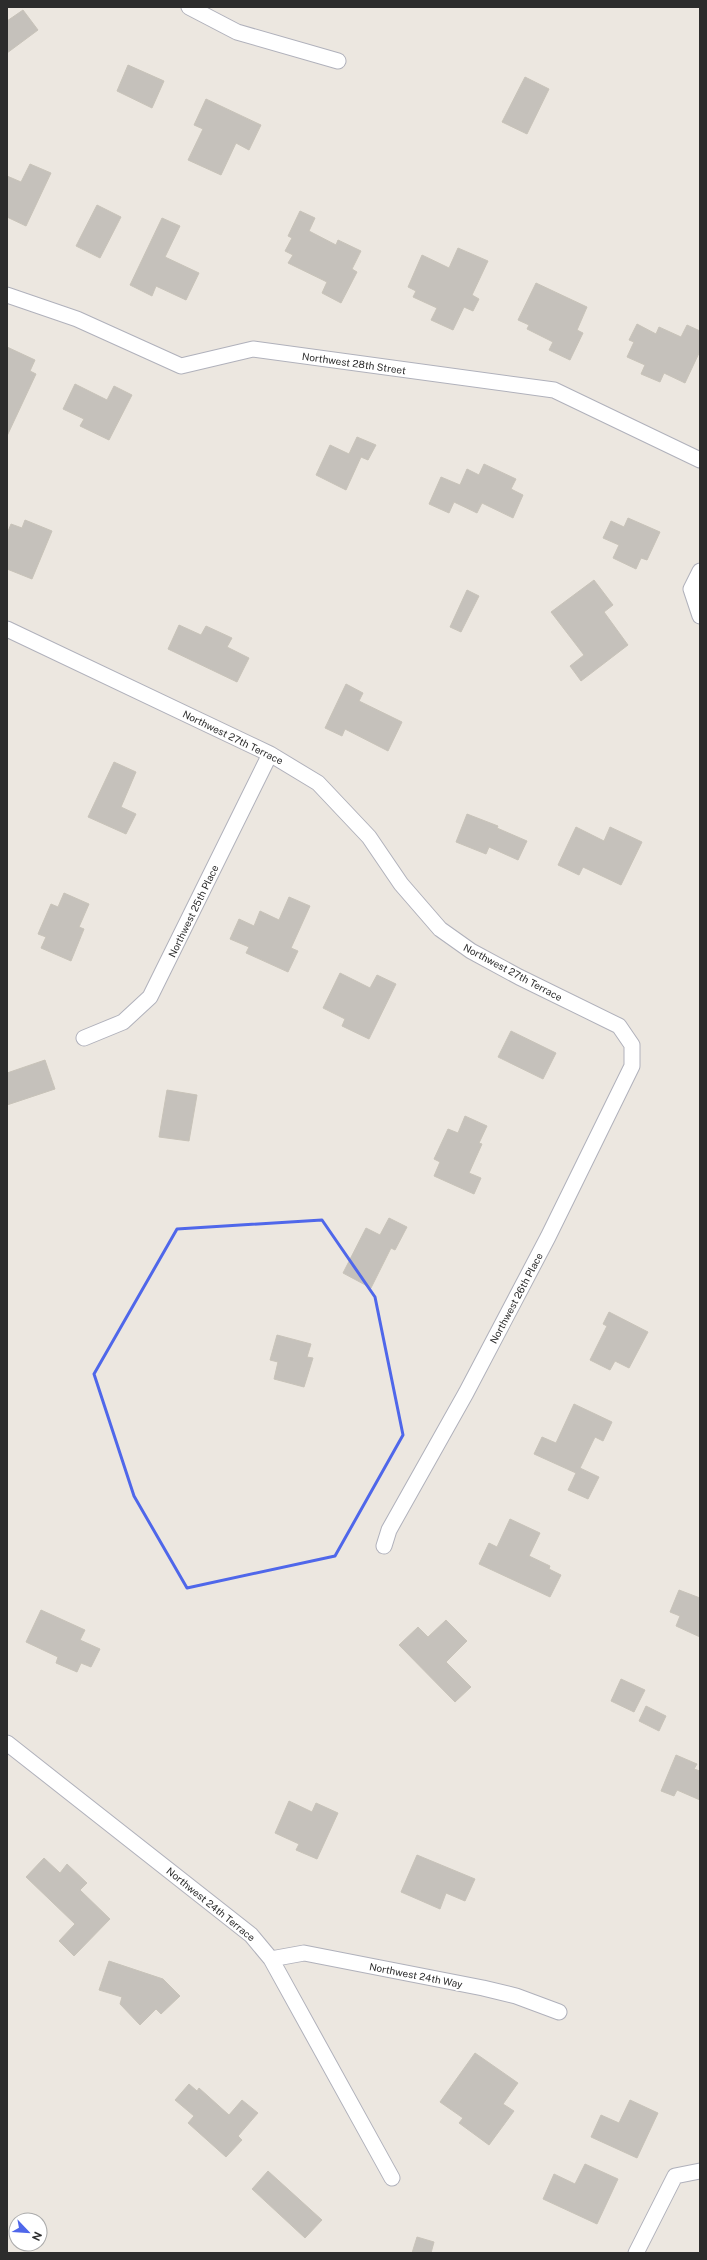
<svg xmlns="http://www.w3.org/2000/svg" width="707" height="2260" font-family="'Public Sans',sans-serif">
	<rect width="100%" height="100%" fill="#ece7e0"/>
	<path fill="#c5c1bb" stroke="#c8c3b9" d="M23,10L38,30L7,53V21Z
		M128,65L164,81L152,108L117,91Z
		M525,77L549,89L527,134L502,122Z
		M206,99L261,125L249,150L236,143L221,175L188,160L203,129L194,125Z
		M30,164L51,173L26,226L7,217V176L21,182Z
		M97,205L121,217L100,258L76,246Z
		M300,211L315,218L309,231L336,245L338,240L361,251L352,269L357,272L341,303L322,293L327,282L288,263L293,255L285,251L292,238L288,236Z
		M162,218L180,226L165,257L199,273L186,300L156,286L152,296L130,285Z
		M458,248L488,261L472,295L479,299L473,311L464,307L453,330L431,320L437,308L413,297L416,291L408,287L422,255L449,268Z
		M536,283L587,307L577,330L583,333L570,360L549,350L553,342L527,329L529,325L518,320Z
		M637,324L656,334L659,327L681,337L687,325L700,331V351L685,383L664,373L660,382L641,374L645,365L627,357L634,342L629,340Z
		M7,347L35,360L30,371L36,374L7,436Z
		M75,384L107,400L114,386L132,395L109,440L80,426L84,419L63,409Z
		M357,437L376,445L368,460L361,457L346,490L316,475L330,445L349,454Z
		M484,464L516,479L511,489L523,495L513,518L482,503L477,513L454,502L449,513L429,504L441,477L460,485L467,469L479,475Z
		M628,518L660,532L647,560L641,558L636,569L613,558L619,545L603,538L611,521L624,527Z
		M25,520L52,531L32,579L7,569V534L11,524L22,528Z
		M594,580L613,605L604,612L628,645L581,681L570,666L584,655L551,612Z
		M467,590L479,596L461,632L450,627Z
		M179,625L201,635L206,626L232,638L227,647L249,658L237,682L168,649Z
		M346,684L363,693L359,701L402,722L388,751L345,729L342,736L325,728Z
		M114,762L136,772L121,807L136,814L126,834L88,817Z
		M467,814L498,826L497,828L527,841L518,860L489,847L486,854L456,842Z
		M576,827L604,841L610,827L642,842L621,885L583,867L579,875L558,865Z
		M64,893L89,904L79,927L84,929L71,961L41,948L46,937L38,934L51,904L58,907Z
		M289,897L310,906L291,948L298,951L288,972L246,953L249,947L230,939L239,919L254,926L260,911L279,920Z
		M340,973L370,988L377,975L396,984L369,1039L342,1026L345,1019L323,1008Z
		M511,1031L556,1053L543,1079L498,1057Z
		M45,1060L55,1089L7,1105V1073Z
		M167,1090L197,1095L189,1141L159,1137Z
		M465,1116L487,1126L479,1143L482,1144L469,1173L481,1178L474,1194L434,1176L440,1162L434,1159L448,1129L458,1133Z
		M389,1218L407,1227L395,1250L391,1248L371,1288L343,1273L366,1228L380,1235Z
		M609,1312L648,1332L629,1368L615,1361L610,1370L590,1360L607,1326L603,1324Z
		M277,1335L311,1344L307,1357L313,1358L304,1387L274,1379L278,1362L270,1360Z
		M574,1404L612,1422L603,1441L595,1437L580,1468L599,1477L588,1499L568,1490L576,1473L534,1454L542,1437L556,1443Z
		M510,1519L540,1533L529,1556L550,1566L549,1569L561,1575L550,1597L479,1564L489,1543L497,1547Z
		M679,1590L700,1598V1637L676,1626L680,1616L670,1612Z
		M41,1610L85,1630L80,1640L100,1649L91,1667L81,1663L77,1672L56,1663L58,1657L26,1642Z
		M446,1620L467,1641L446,1662L471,1687L455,1702L399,1645L418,1627L428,1637Z
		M621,1679L645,1690L634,1712L611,1701Z
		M646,1706L666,1716L659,1731L639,1721Z
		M676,1755L697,1764L694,1769L700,1771V1800L677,1790L674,1796L661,1791Z
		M289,1801L312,1812L316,1803L338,1813L317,1859L296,1850L299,1844L275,1833Z
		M417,1855L475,1879L465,1901L446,1893L440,1909L401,1892Z
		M44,1858L60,1873L67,1864L87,1883L80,1890L110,1919L74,1956L59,1941L75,1924L26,1877Z
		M109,1961L163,1979L180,1996L161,2014L156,2009L140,2025L120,2004L122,1997L99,1990Z
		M475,2053L518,2083L503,2104L514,2111L489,2145L459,2123L463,2118L440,2102Z
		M189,2084L197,2091L199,2088L229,2115L242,2100L258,2113L238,2136L242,2140L226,2157L188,2123L194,2116L175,2100Z
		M630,2100L658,2113L637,2158L591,2137L601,2115L619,2123Z
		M585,2164L618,2179L597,2224L543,2199L554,2174L575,2184Z
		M268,2171L322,2220L305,2238L252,2189Z
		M417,2237L434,2242L431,2253H412Z"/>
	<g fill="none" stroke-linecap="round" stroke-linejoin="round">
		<defs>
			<path id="street" d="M189,7L237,32L338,61
				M7,295L77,319L181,366L253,349L554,390L700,460
				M700,571L691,589L700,616
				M7,629L270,754L318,783L369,837L401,884L440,929L471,951L519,977L619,1026L632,1045V1066L548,1237L466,1393L389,1530L384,1546
				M84,1038L123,1022L150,997L270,754
				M7,1743L251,1935L271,1959L392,2178
				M271,1959L304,1953L483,1988L516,1996L559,2012
				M636,2253L675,2176L700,2171"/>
		</defs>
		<use href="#street" stroke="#b0b1bb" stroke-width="17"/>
		<use href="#street" stroke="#fff" stroke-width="15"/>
	</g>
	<path fill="none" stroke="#4f67ea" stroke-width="3" stroke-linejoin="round" d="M322,1220L375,1297L403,1435L335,1556L187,1588L134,1496L94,1374L177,1229Z"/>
	<g text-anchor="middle" stroke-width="4" stroke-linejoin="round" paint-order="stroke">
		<g font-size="10" fill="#2c2c2c" stroke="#fff">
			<text transform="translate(354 363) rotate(8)" y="4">Northwest 28th Street</text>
			<text transform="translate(233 737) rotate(26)" y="4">Northwest 27th Terrace</text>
			<text transform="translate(193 911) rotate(-64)" y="4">Northwest 25th Place</text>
			<text transform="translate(513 972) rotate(28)" y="4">Northwest 27th Terrace</text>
			<text transform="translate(516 1298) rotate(-62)" y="4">Northwest 26th Place</text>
			<text transform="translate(211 1904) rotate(39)" y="4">Northwest 24th Terrace</text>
			<text transform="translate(416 1975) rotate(11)" y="4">Northwest 24th Way</text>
		</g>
	</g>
	<rect width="707" height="2260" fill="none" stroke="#2c2c2c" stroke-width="16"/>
	<g transform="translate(28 2232) rotate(115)"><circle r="19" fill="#ffffff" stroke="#ababab"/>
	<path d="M0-3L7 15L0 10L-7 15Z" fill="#4f67ea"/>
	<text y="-6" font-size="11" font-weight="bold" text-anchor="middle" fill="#2c2c2c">N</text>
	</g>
</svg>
